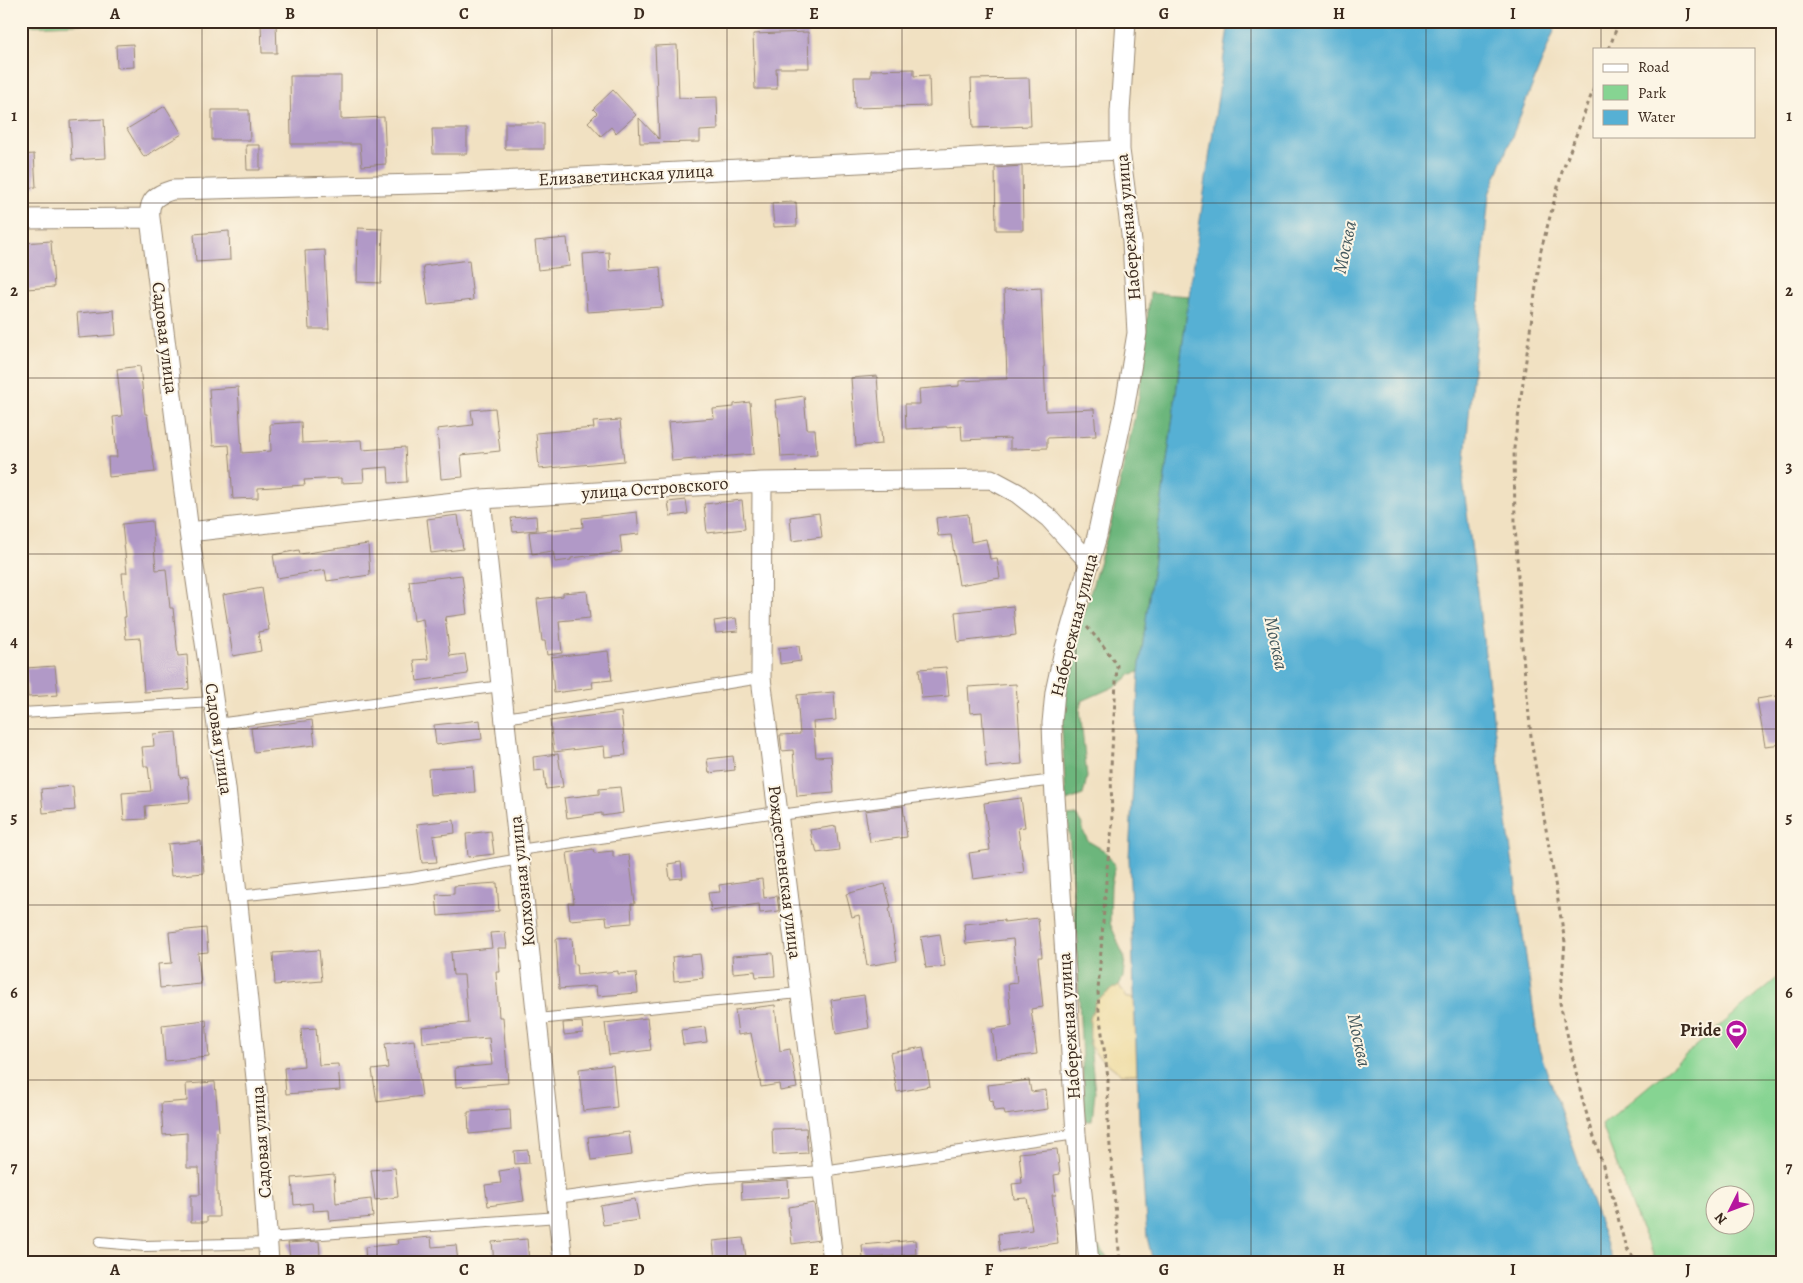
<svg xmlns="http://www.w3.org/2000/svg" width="1803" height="1283" font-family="Alegreya,serif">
	<rect width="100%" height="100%" fill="#fcf5e5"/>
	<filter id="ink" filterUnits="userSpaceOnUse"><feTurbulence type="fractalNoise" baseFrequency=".02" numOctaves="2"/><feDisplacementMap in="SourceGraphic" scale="10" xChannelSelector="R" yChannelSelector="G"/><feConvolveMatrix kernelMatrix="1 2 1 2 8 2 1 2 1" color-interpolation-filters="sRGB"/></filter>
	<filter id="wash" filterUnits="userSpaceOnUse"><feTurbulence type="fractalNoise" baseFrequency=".0096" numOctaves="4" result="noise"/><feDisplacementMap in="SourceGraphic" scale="20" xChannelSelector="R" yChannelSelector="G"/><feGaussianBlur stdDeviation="1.12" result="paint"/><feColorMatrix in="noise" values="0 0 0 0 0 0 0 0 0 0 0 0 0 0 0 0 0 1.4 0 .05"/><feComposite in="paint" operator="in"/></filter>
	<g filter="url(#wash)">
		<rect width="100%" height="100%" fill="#f1e1c2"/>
		<path fill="#86d492" stroke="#607f58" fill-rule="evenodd" d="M21,21H153L21,26Z
			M1782,974V1262H1657L1640,1227L1602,1125ZM1716,1196H1746V1226H1716Z"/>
		<path fill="#6cb67c" stroke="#54704d" d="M1199,21H1229L1228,29Z
			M1150,293L1189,296L1139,672L1132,674L1118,685L1082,701L1080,709L1087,777L1083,795L1066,801L1061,712L1071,657L1111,523L1139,397Z
			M1076,815L1082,824L1084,833L1088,841L1105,851L1115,866L1111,885L1110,923L1125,959L1123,977L1119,985L1096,1001L1090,1019V1046L1095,1092L1092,1121H1085L1076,938L1068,816Z
			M1096,1244L1106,1255L1108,1262H1098Z"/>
		<path fill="#eeda9e" stroke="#94825e" d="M1119,985L1127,998H1134L1137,1074H1121L1098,1056L1090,1046V1019L1096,1001Z"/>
		<path fill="#56b0d4" stroke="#486d79" d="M1229,21H1558L1489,194L1463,481L1501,780L1539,1049L1613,1262H1153L1147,1237L1139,1121L1129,858L1139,672L1189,296Z"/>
		<g id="blocks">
			<path fill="#b199c7" d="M276,22L277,53H262L261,23Z
				M808,32L809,68H776L777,89H755L753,34Z
				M133,44L134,67L117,68L116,45Z
				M677,45L679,98L717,97L718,130L700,131V142L640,143L639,118L659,139L655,46Z
				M914,69V76L929,75L930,106L855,108L854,77H871V70Z
				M290,76H341V119L384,117L386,164L362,166L360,144H291Z
				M1029,78L1031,126L973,128L971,79Z
				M613,90L636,115L616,133L611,127L601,136L588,122L597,113L593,109Z
				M165,106L182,134L144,157L127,129Z
				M212,110H249L250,140H212Z
				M104,119L106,158L72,160L70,121Z
				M505,123H544V149H505Z
				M432,129H467V154H433Z
				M246,145H260V170H247Z
				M34,154L36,187L21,188V155Z
				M1022,166L1023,230H996L995,168Z
				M796,202L797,226L774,227L772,203Z
				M358,228L383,229L381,283L357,282Z
				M229,231L230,260L196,262L194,234Z
				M567,238L570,266L538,270L535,241Z
				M51,241L54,287L26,289L23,243Z
				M325,250L329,329H309L305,251Z
				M609,252L610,271L660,267L663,307L587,312L583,254Z
				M469,260L473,300L428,305L423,266Z
				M1041,288L1046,411L1094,409L1096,436L1047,438V448L1010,449V438L962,440L961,426L906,429L905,404H920L919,389L959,386V381L1007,379L1004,290Z
				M114,310L116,335L79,338L77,313Z
				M140,366L145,414H147L155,472L109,477L108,457H117L113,417L122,416L117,369Z
				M877,376L882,444L856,446L851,378Z
				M238,387L242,453L271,451L270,424L301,422L302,443L361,440L362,450L405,447L407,482L389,483L388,467L363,469L364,482L341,483V478L304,480L305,485L258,488V498L233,499L229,445L213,446L209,389Z
				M804,396L807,429H815L817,455L781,457L778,417H777L775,400Z
				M750,402L754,454L672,461L668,422L714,418L713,409L734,407V404Z
				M495,408L500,451L461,455L463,477L441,479L437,429L473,425L471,410Z
				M620,420L624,461L539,469L536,433L594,428L593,422Z
				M686,500L688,514L670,516L668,502Z
				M742,500L745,529L707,533L704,504Z
				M637,512L639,534L620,536L622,552L571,558V560L555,562L553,551L532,554L529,532L583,527L582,518Z
				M819,513L822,537L792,541L790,517Z
				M968,514L971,542L986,539L990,559L997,558L1000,578L959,585L951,535L938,536L936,518Z
				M458,515L463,549L431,553L427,519Z
				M536,516L537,530L513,532L511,518Z
				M152,521L156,570L166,569L170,608H173L178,656L187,655L189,689L144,692L140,638L126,639L124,617H126L122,573H127L122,524Z
				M368,544L370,575L327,581L325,570L277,578L273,555L299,550L300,554Z
				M462,575L467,614L445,617L450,656L465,654L468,674L417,681L414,660L428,659L423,619L414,621L409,581Z
				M262,588L269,630L258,632L261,651L233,656L223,595Z
				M587,591L590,618L559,621L562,653L547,655L545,641H542L537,599L563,596V593Z
				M1013,606L1016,635L958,642L955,612Z
				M736,618L738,631L716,633L714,621Z
				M799,646L801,661L780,664L779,648Z
				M608,651L612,680L592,682L593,688L554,693L551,657Z
				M55,666L58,695L28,697L26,668Z
				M946,667L949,696L922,698L919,669Z
				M1016,684L1022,764L986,767L982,712L970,713L968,687Z
				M834,692L836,720L813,722L816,757L831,756L834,793L797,796L793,750L782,751L780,735L800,734L797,695Z
				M1782,695V744L1765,746L1757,699Z
				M621,712L626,755L605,757L604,746L554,752L550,721Z
				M312,720L315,745L254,752L251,728Z
				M480,720L482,739L436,745L434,725Z
				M176,732L180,778L188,777L190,802L145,806L146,819L124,820L122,793L151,791L148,766H144L142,747L154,746L153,734Z
				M558,754L563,787L546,789L544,770L534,771L533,757Z
				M733,756L735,770L709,773L707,759Z
				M473,766L475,792L430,795L428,769Z
				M73,786L75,810L43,813L41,789Z
				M620,787L623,813L602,816V813L567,818L564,798L599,794V789Z
				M1021,798L1025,827L1018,828L1024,872L973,879L969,853L990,850L984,803Z
				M903,806L907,837L870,842L865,811Z
				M454,820L455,833L433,836L437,862L422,863L417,824Z
				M836,826L839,850L817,853L815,845H813L810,830Z
				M491,831L494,854L468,857L466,834Z
				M201,841L204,873L171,876L168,844Z
				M593,849L594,853L613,851V857L629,855L635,904H631L632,923L607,925L606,917L570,920L568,903H574L567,853Z
				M681,862L683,878L670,879L668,864Z
				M762,879L764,898L777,896L779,911L760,913L759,904L711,911L708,893L720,892L719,885Z
				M497,883L499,911L438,916L436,895L454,894V886Z
				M885,884L891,907L889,908L897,961L867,966L859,915L852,917L846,894Z
				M1038,918L1042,957H1038L1043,1007L1031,1009L1037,1054L996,1059L992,1029L1012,1026L1008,984L1017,983L1013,939L966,944L964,924L1004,920V922Z
				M206,928L208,952L198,953L201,984L160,988L158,964L172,963L169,932Z
				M505,932L507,948H498L500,972H496L499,1017H503L508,1083L456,1087L455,1068L492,1065L489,1038L423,1043L422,1027L468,1023L464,975H453L451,952L492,948L490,933Z
				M940,934L945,966L926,968L921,937Z
				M572,938L574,964L576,963L577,975L618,971V974L636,973L638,993L597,996L596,986L559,989L556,939Z
				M319,950L322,981L275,985L273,953Z
				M773,953L775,976L756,977L755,971L733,973L732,956Z
				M700,954L703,978L674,981L672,957Z
				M864,995L869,1028L836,1034L831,1000Z
				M775,1005L780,1051L790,1049L797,1088L780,1091L779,1084L761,1087L751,1033L738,1035L735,1010Z
				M647,1018L651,1050L609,1055L605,1023Z
				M206,1020L209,1057L165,1061L162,1025Z
				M582,1022L583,1033L564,1035L563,1023Z
				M705,1027L707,1042L683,1045L681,1030Z
				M316,1028L319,1065L338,1064L340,1090L286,1094L284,1068L304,1066L301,1029Z
				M414,1040L422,1096L377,1102L372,1070L388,1068L385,1044Z
				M923,1047L930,1086L897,1092L890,1053Z
				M613,1065L617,1107L583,1111L579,1069Z
				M1029,1080L1031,1092L1046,1090L1048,1109L1005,1115L1004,1110L994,1111L993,1100L990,1101L988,1085Z
				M215,1082L219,1131H217V1195H218L219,1217H207V1222H191V1195H200L199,1168H187V1133L163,1135L161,1103L187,1101L186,1084Z
				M510,1109L511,1130L469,1134L468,1112Z
				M806,1128L808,1153L773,1155L772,1129Z
				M629,1132L632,1155L591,1160L588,1137Z
				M1057,1149L1060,1174L1054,1175L1056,1195H1052L1058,1243L1000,1251L998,1234L1032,1230L1027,1198L1014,1199L1012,1184L1022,1183L1019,1153Z
				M528,1150L529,1163L515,1164L514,1151Z
				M395,1168L398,1197L375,1200L371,1170Z
				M519,1168L524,1201L488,1206L485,1185L501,1183L499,1171Z
				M334,1174L336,1203L371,1199L373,1217L330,1221L329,1210L313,1211L312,1203L294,1205L292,1178Z
				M788,1180L789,1197L742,1200L741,1183Z
				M635,1199L639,1220L603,1225L600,1205Z
				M814,1203L819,1240L792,1244L788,1207Z
				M431,1237L432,1247L456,1245L458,1262H431V1260L366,1262L365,1247L398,1244L397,1240Z
				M743,1238L746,1257L715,1261L713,1241Z
				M527,1239L529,1262H494L492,1242Z
				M915,1240L916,1254L863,1259L862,1245Z
				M319,1241L320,1255L290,1257L288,1243Z"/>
		</g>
	</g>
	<g filter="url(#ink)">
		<use href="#blocks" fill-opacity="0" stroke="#968670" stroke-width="1"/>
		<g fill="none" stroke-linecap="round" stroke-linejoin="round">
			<defs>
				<path id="service" d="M21,713L214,702
					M505,718L761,678
					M217,724L501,686
					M519,850L777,812L787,814L1054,780
					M237,896L411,878L520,859
					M538,1019L799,993
					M557,1198L707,1178L823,1171L1076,1134
					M267,1238L559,1217
					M100,1242L145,1246L268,1243"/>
				<path id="minor" d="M21,219L150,218
					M762,482L761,678L823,1171L833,1262
					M481,499L563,1262
					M189,532L481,499L762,482L991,479L1017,493L1049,518L1090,563
					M269,1262L258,1098L226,788L189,532L150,218C148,200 156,195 172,190L459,183L1120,150
					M1089,1262L1076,1134L1054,780L1052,723L1055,692L1063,655L1097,536L1125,405L1137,333L1132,242L1120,150V112L1126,21"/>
			</defs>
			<use href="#service" stroke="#968670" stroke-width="12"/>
			<use href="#minor" stroke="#968670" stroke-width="21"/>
			<path stroke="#968670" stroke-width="3" stroke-dasharray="4 4" stroke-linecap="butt" d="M1609,49L1619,21
				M1594,88L1562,172L1541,250L1514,448L1515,524L1522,646L1532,746L1565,942L1560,1003L1583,1102L1613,1198L1626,1249L1637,1262
				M1087,627L1102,644L1117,665L1111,767L1112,828L1107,868L1098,991L1099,1011L1108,1078V1123L1120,1262"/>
			<use href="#service" stroke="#fff" stroke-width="10"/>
			<use href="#minor" stroke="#fff" stroke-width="19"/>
		</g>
	</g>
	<path fill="none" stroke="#3b2a1e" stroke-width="1" stroke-opacity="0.55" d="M202,21V1262M377,21V1262M552,21V1262M727,21V1262M902,21V1262M1076,21V1262M1251,21V1262M1426,21V1262M1601,21V49M1601,136V1262M21,203H1782M21,378H1782M21,554H1782M21,729H1782M21,905H1782M21,1080H1782"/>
	<defs>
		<symbol id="stadium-pin" viewBox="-11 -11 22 30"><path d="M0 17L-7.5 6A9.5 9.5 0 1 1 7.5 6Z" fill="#b5179e" stroke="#fcf5e5"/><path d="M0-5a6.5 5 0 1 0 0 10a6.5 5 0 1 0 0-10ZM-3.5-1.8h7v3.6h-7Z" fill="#fff"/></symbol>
	</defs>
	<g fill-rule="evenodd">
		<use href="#stadium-pin" x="1724" y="1018" width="25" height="34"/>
	</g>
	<g text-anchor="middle" stroke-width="4" stroke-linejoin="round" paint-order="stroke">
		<g font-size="18" fill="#3b2a1e" stroke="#fcf5e5">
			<text transform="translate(626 175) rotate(-3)" y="6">Елизаветинская улица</text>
			<text transform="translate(1128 227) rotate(-95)" y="6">Набережная улица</text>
			<text transform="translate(165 338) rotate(83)" y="6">Садовая улица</text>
			<text transform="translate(655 488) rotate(-4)" y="6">улица Островского</text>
			<text transform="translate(1074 625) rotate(-76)" y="6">Набережная улица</text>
			<text transform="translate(219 739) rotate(82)" y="6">Садовая улица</text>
			<text transform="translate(785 872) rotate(83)" y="6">Рождественская улица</text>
			<text transform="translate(522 881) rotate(-96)" y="6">Колхозная улица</text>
			<text transform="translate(1069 1026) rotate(-94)" y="6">Набережная улица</text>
			<text transform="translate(261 1142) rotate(-94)" y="6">Садовая улица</text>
		</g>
		<g font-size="18" font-weight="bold" fill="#3b2a1e" stroke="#fcf5e5" text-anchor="end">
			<text x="1721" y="1036">Pride</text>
		</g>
		<g font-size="19" font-style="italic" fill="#44595e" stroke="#fcf5e5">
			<text transform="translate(1344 247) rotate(-78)" y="7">Москва</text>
			<text transform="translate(1277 643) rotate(78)" y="7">Москва</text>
			<text transform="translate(1360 1040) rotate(78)" y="7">Москва</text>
		</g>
	</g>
	<rect width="1803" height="1283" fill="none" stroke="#fcf5e5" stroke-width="55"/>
	<rect x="1593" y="48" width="162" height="90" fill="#fcf5e5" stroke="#afa495"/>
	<rect x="1603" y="64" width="25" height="8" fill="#ffffff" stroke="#afa495"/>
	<text x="1638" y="72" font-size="15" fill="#3b2a1e">Road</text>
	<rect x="1603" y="85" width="25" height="15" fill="#86d492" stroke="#afa495"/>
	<text x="1638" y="98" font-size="15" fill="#3b2a1e">Park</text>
	<rect x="1603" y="110" width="25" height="15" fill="#56b0d4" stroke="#afa495"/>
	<text x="1638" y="122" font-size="15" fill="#3b2a1e">Water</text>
	<g transform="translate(1730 1210) rotate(228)"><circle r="24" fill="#fcf5e5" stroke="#afa495"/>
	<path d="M0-4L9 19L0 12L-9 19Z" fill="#b5179e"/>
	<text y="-8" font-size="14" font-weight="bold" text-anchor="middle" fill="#3b2a1e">N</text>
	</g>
	<rect x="28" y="28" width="1748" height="1228" fill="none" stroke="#3b2a1e" stroke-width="2"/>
	<g font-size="16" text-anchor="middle" font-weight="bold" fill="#3b2a1e">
		<text x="115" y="19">A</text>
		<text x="290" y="19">B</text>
		<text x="464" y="19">C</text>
		<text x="639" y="19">D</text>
		<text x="814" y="19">E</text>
		<text x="989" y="19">F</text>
		<text x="1164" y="19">G</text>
		<text x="1339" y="19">H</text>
		<text x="1513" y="19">I</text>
		<text x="1688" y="19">J</text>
		<text x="14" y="121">1</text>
		<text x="1789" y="121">1</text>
		<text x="14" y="296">2</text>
		<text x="1789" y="296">2</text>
		<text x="14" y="472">3</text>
		<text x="1789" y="472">3</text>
		<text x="14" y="647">4</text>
		<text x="1789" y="647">4</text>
		<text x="14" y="823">5</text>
		<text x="1789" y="823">5</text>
		<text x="14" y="998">6</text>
		<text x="1789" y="998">6</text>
		<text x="14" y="1173">7</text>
		<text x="1789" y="1173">7</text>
		<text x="115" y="1275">A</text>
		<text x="290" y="1275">B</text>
		<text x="464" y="1275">C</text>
		<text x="639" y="1275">D</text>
		<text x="814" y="1275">E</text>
		<text x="989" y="1275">F</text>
		<text x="1164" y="1275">G</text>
		<text x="1339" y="1275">H</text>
		<text x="1513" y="1275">I</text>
		<text x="1688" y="1275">J</text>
	</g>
</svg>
